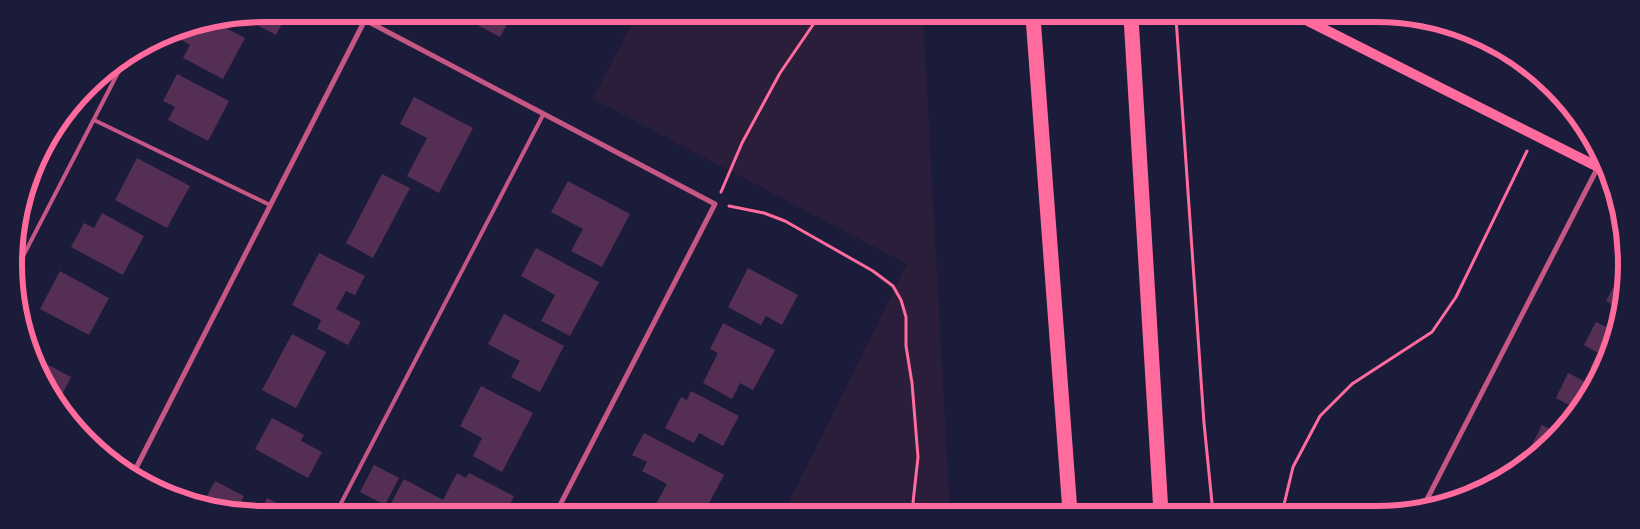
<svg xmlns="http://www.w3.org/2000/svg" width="1640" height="529" font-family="'Nunito Sans',sans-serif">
	<rect width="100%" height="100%" fill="#1b1b3a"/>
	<path fill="#2a1e3b" d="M636,15L923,17L950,512H784L907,264L593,99Z"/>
	<path fill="#542f53" d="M264,14H287L276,35L244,18Z
		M458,15H512L500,37Z
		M216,23L245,38L223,79L183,58L190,45L178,38L182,30Z
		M177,74L229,101L208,141L168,120L175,107L163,101Z
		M414,97L473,128L439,193L407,176L427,138L400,124Z
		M137,158L190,186L167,228L115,200Z
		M382,174L410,188L373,258L346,243Z
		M568,181L630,214L602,267L571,251L583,229L551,212Z
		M102,213L144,236L123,275L71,247L84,223L94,228Z
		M536,248L599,282L570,336L541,321L555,295L521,276Z
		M319,253L365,276L355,295L346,291L336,309L361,322L348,345L317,329L321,320L292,305Z
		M748,268L798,295L782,325L766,316L761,325L728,307Z
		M60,271L109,298L89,335L40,309Z
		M1618,278L1621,279V309L1606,301Z
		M504,314L564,346L540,392L511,377L520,361L488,344Z
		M1596,322L1615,331L1599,373L1590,368L1598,353L1584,345Z
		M723,323L775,350L753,390L740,383L732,399L703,383L718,353L710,349Z
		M292,334L326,352L296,408L262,390Z
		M35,358L71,377L57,405L56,404Z
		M1568,373L1594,386L1567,423L1562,420L1569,405L1556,398Z
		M481,386L533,413L502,472L473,456L482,438L460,426Z
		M691,391L739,416L723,446L699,433L694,443L665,428L681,397L687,400Z
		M272,418L304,435L301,441L322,452L308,478L255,449Z
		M1542,425L1559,434L1553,442L1537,453L1530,449Z
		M644,433L724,475L705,511H670L656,504L667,484L642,471L647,462L632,455Z
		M374,465L399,478L385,505L360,492Z
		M457,473L466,478L469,473L514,496L507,511H494L486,507L483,511H396L389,507L404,479L443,500Z
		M215,481L244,496L237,510H215L202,505Z
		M267,498L277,503L274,511L262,508Z"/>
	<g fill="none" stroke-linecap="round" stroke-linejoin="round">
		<path stroke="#ff6b9d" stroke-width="3" d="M1176,18L1204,423L1213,513
			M721,192L742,143L780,73L819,16
			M729,206L764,213L785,221L873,271L893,286L901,300L906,317V346L912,383L918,457L912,512
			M1282,513L1293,467L1320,416L1352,384L1432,332L1456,297L1527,151"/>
		<path stroke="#c65784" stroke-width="4" d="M94,120L270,205
			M18,266L124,61
			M337,511L543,115"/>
		<path stroke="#c65784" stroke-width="5" d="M365,20L715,204L557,511
			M132,476L368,14
			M1422,509L1598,167"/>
		<path stroke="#ff6b9d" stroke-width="10" d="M1302,18L1602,169"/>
		<path stroke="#ff6b9d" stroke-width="15" d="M1033,17L1070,512
			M1131,17L1161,513"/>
	</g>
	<path d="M0 0H1640V529H0ZM264 22H1376A242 242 0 0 1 1618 264V264A242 242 0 0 1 1376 506H264A242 242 0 0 1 22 264V264A242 242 0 0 1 264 22Z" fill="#1b1b3a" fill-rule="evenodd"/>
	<path fill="none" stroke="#ff6b9d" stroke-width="6" d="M264 22H1376A242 242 0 0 1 1618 264V264A242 242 0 0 1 1376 506H264A242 242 0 0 1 22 264V264A242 242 0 0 1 264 22Z"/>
</svg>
